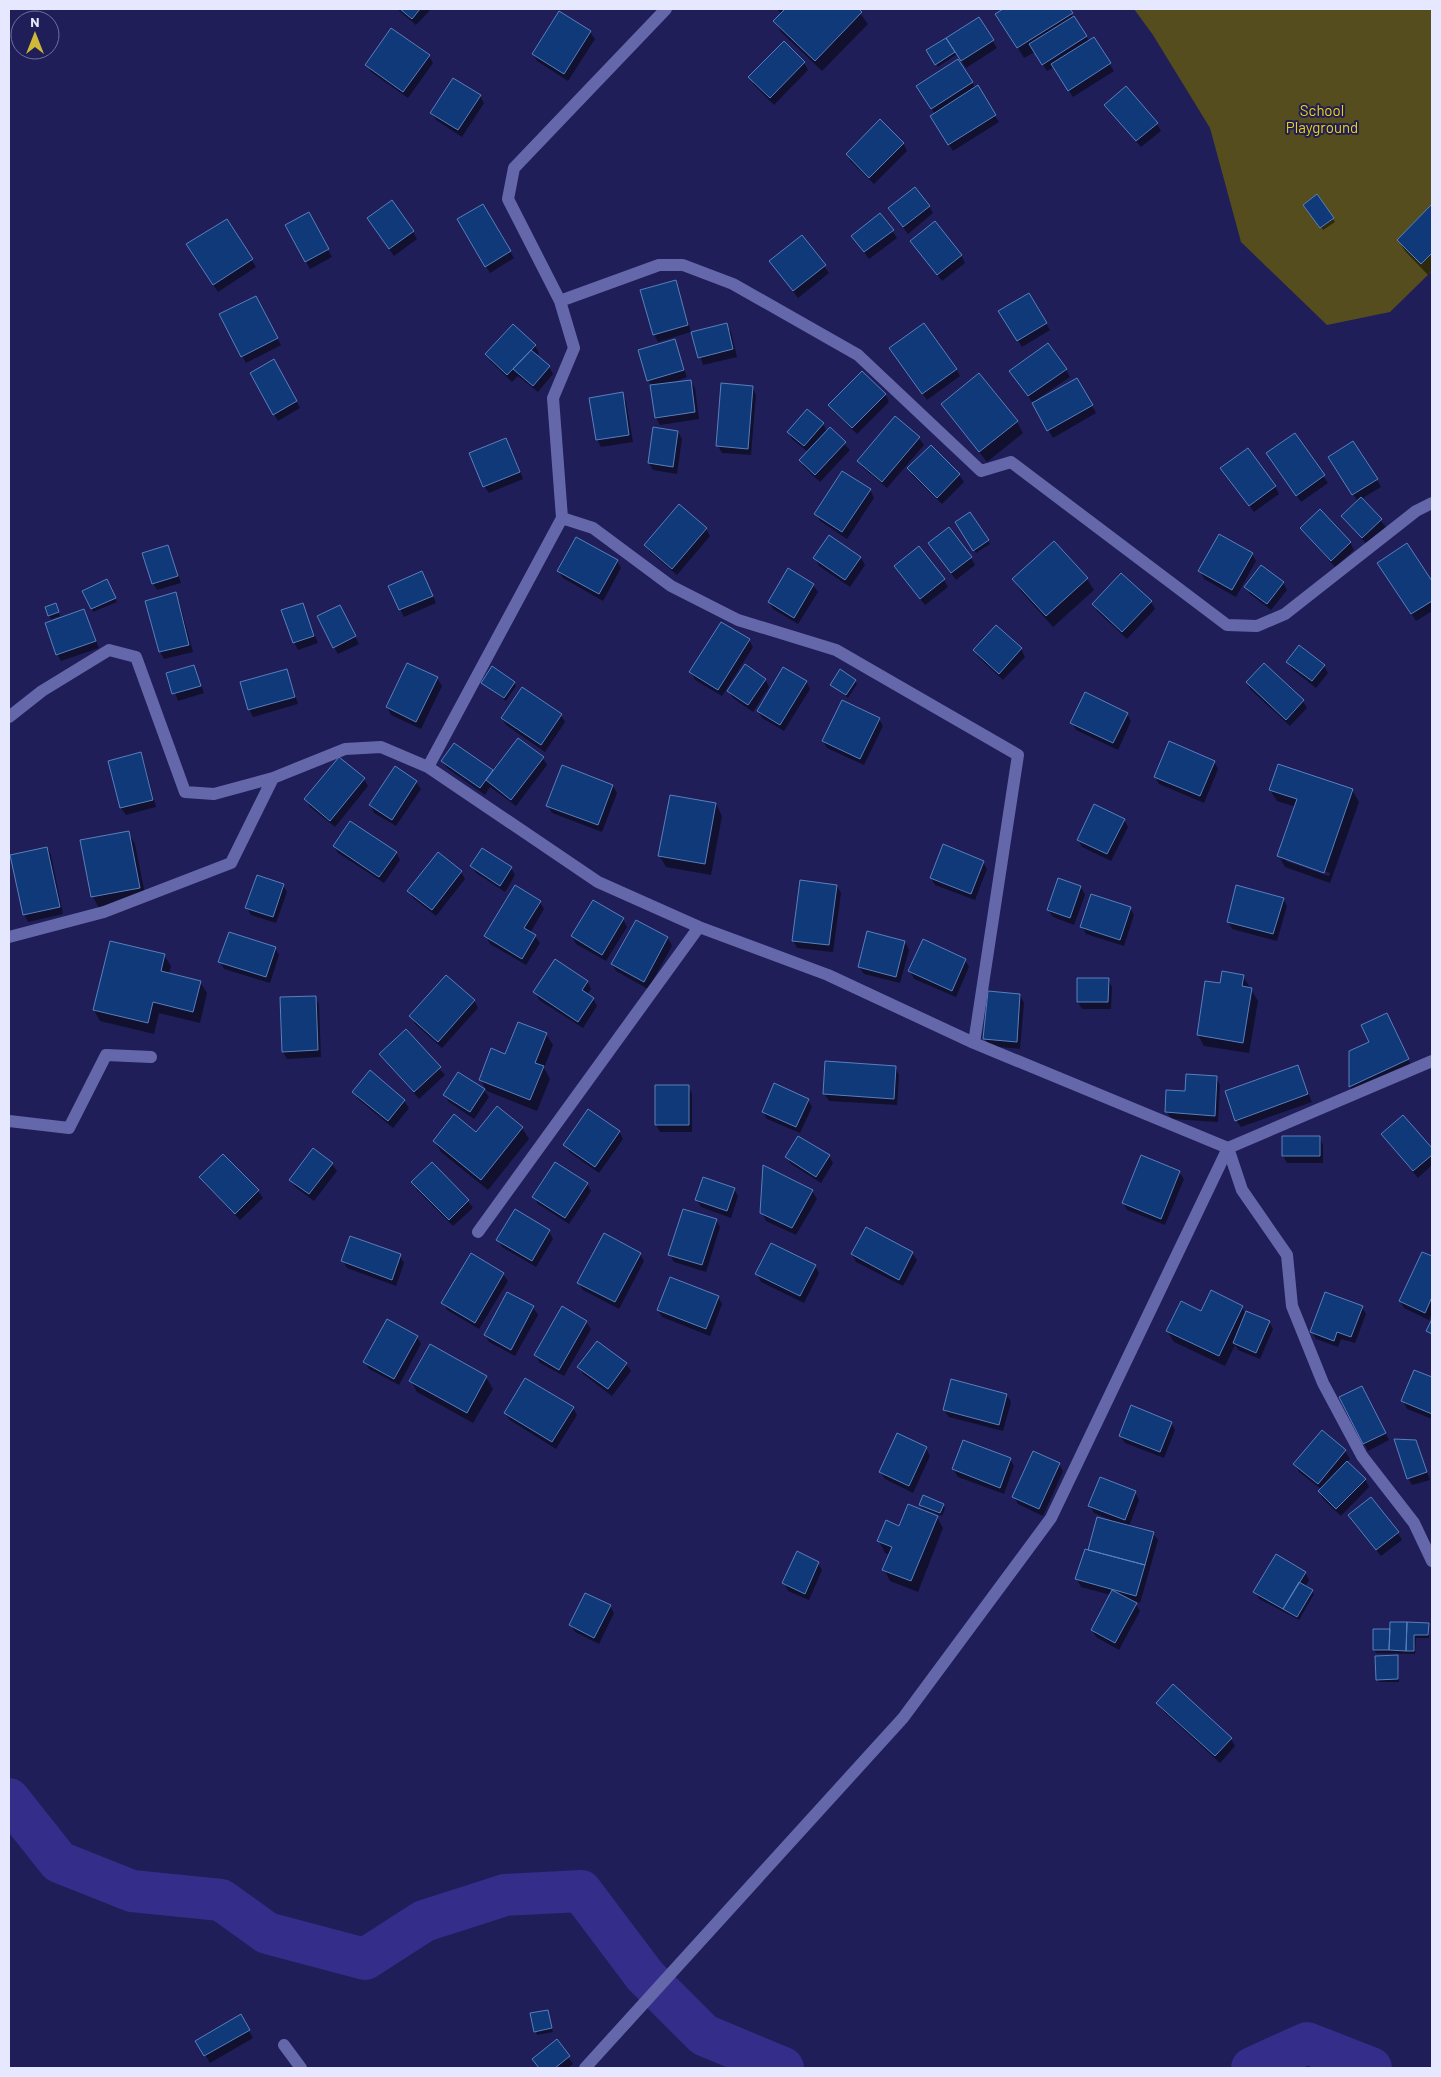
<svg xmlns="http://www.w3.org/2000/svg" width="1441" height="2077" font-family="Barlow,sans-serif">
	<rect width="100%" height="100%" fill="#201e58"/>
	<path fill="#554d1d" d="M1134,9H1432V271L1390,312L1327,325L1241,242L1210,128L1153,35Z"/>
	<path fill="#0007" fill-rule="evenodd" d="M397,9H431L416,25Z
		M777,9H857L868,24L822,71L781,32L775,21L782,14Z
		M1005,9H1068L1089,41L1093,39L1114,71L1073,97L1054,67L1047,71L1035,52L1024,58L997,14Z
		M979,19L997,48L966,68L957,54L938,67L928,51Z
		M590,32L595,39L568,81L537,61L533,54Z
		M429,56L433,63L408,98L371,72L367,65Z
		M957,61L999,122L953,151L935,123V114L921,93Z
		M804,63L808,70L774,105L754,85L750,78Z
		M480,96L484,103L462,137L436,120L432,113Z
		M1106,105L1157,124L1161,131L1141,147Z
		M903,143L907,151L874,184L851,162L847,155Z
		M483,206L514,258L490,273L459,220Z
		M929,206L933,213L908,234L889,209Z
		M1432,206V270L1428,275L1405,251L1398,240Z
		M1307,208L1333,219L1335,222L1323,230Z
		M308,214L332,257L310,269L286,225Z
		M368,219L413,232L417,239L394,256Z
		M226,220L256,267L218,292L192,252Z
		M892,230L897,238L869,259L852,236Z
		M802,237L829,273L798,298L771,262Z
		M912,241L961,255L965,263L942,281Z
		M675,281L691,332L658,342L654,334Z
		M1029,294L1050,330L1022,347L1000,312Z
		M259,305L281,345L246,363L242,356Z
		M726,325L731,332L737,357L703,365L693,333Z
		M674,340L687,377L670,384L690,381L695,388L699,419L660,425L656,418L651,385L648,380Z
		M535,346L539,353L536,356L549,367L553,374L538,392L518,376L512,382L491,362L487,355Z
		M895,355L956,369L960,376L927,400Z
		M274,361L300,408L278,421L251,373Z
		M1066,370L1070,377L1036,400L1037,402L1077,379L1096,413L1053,438L1033,403L1015,379Z
		M752,387L756,395L751,455L722,453L718,446Z
		M622,394L626,401L633,442L601,447L597,439Z
		M885,394L889,402L857,434L834,412L830,405Z
		M942,405L1017,422L1023,433L987,462Z
		M895,418L919,438L924,445L887,488L863,468L859,461Z
		M823,424L827,432L830,429L850,450L820,482L804,467L800,460L808,452L792,439L788,432Z
		M678,432L682,439L677,474L653,470L649,463Z
		M1294,435L1328,483L1301,502L1272,461Z
		M510,447L523,479L489,493L484,486Z
		M931,447L959,475L964,482L942,504L913,476L909,469Z
		M1334,464L1377,480L1381,487L1361,499L1386,527L1367,545L1343,516L1358,502Z
		M1226,475L1275,486L1279,494L1254,512Z
		M870,490L874,498L847,539L820,521L816,514Z
		M679,506L706,529L710,536L677,575L650,552L645,545Z
		M970,514L990,544L976,553L957,523Z
		M1301,528L1350,542L1354,550L1335,567Z
		M830,537L861,558L865,565L850,587L819,566L815,558Z
		M929,543L971,558L975,565L956,580Z
		M1407,545L1432,583V611L1416,621L1383,570Z
		M168,547L181,583L157,590L153,583Z
		M1252,554L1256,561L1236,597L1204,579L1200,571Z
		M617,561L621,568L603,601L563,578L558,571Z
		M900,574L944,580L948,587L925,605Z
		M1013,579H1087L1094,590L1053,627L1020,590Z
		M425,580L436,603L404,617L390,587Z
		M1283,582L1287,590L1271,610L1250,594L1246,587Z
		M108,584L117,602L93,612L84,591Z
		M813,585L818,592L798,624L773,609L769,602Z
		M175,594L179,601L193,652L164,659L160,652L146,601Z
		M1151,602L1155,609L1127,639L1097,611L1093,604Z
		M302,604L318,643L298,650L294,642Z
		M57,608L60,616L51,619L49,616Z
		M83,610L99,648L61,661L57,654Z
		M343,613L359,644L338,654L334,647Z
		M749,640L753,647L722,696L695,680L691,672Z
		M1021,649L1025,657L1003,680L978,657L974,650Z
		M1288,662L1324,666L1328,673L1316,688L1292,669Z
		M408,664L437,678L442,686L421,729L391,715L387,707Z
		M1264,664L1303,701L1307,708L1290,726L1251,690L1247,682Z
		M194,666L204,693L178,701L168,674Z
		M287,671L298,704L253,717L249,709Z
		M765,679L769,687L753,712L733,698L728,691Z
		M806,681L810,689L784,731L762,718L758,711Z
		M855,681L857,684L848,698L832,685Z
		M482,683H514L516,686L506,701Z
		M1127,714L1131,721L1118,750L1076,730L1072,723Z
		M561,715L565,722L545,752L506,725L502,718Z
		M879,719L883,726L864,765L827,748L823,741Z
		M454,744L493,772L543,758L547,765L516,806L490,787L485,795L447,768L442,761Z
		M140,754L144,761L156,807L126,815L121,808L109,762Z
		M339,759L364,779L368,786L335,827L310,807L306,799Z
		M1214,761L1218,769L1204,803L1159,784L1155,777Z
		M416,782L421,789L396,826L374,813L370,805Z
		M613,786L617,793L602,832L552,813L548,806Z
		M1270,790H1352L1359,802L1330,883L1285,867L1279,856L1296,807L1277,801ZM1286,858L1330,873L1329,876L1286,861Z
		M716,804L722,816L711,875L666,867L659,855Z
		M1124,820L1128,827L1111,861L1082,847L1078,840Z
		M128,832L135,844L146,899L99,908L93,897Z
		M334,846L396,852L400,860L384,883L338,853Z
		M47,848L51,855L63,914L28,922L24,914Z
		M983,862L987,869L975,900L935,885L931,878Z
		M471,866L511,868L515,875L505,892L476,873Z
		M461,872L465,879L436,916L413,898L409,891Z
		M1059,880L1081,887L1085,895L1074,925L1053,917L1048,910Z
		M283,885L287,892L276,923L251,915L247,908Z
		M837,886L841,893L833,952L797,948L793,940Z
		M1283,899L1287,906L1277,941L1232,929L1228,921Z
		M540,902L544,909L530,933L535,936L540,943L526,965L490,944L486,936Z
		M594,902L623,919L627,927L606,961L576,944L572,936Z
		M1130,908L1134,915L1124,946L1086,934L1082,927Z
		M636,921L668,938L672,946L648,989L616,971L612,964Z
		M905,942L909,950L900,983L864,974L859,967Z
		M275,948L279,955L270,983L224,969L220,961Z
		M164,955L171,966L169,974L200,982L207,993L200,1023L159,1013L154,1034L100,1021L94,1010Z
		M965,960L969,967L956,997L914,979L910,971Z
		M1243,976L1258,1001L1249,1053L1204,1046L1198,1035L1221,984Z
		M1108,979L1112,987L1111,1009H1082L1078,1002Z
		M587,981L591,989L587,995L593,999L597,1006L583,1028L539,1000L535,992Z
		M1020,995L1024,1003L1020,1049L989,1046L985,1039Z
		M315,997L319,1004L321,1057L287,1059L283,1052Z
		M474,1000L478,1008L442,1048L415,1024L411,1016Z
		M1390,1022L1412,1067L1354,1094L1350,1087V1052L1371,1043Z
		M406,1031L445,1075L419,1099L380,1054Z
		M546,1034L553,1045L544,1068L550,1079L537,1111L487,1091L480,1079L506,1055Z
		M895,1067L899,1075L897,1105L829,1101L824,1094Z
		M1298,1067L1312,1102L1241,1127L1236,1120Z
		M370,1072L404,1101L409,1108L393,1128L358,1099L354,1092Z
		M1216,1078L1220,1085L1218,1122L1171,1119L1167,1112L1186,1093Z
		M688,1086L692,1094V1132H660L656,1125Z
		M484,1090L489,1097L474,1119L449,1102L444,1095Z
		M808,1100L812,1107L800,1133L767,1119L763,1112Z
		M497,1108L522,1128L529,1139L488,1190L441,1152L434,1141L476,1134Z
		M1403,1117L1432,1150V1165L1418,1178L1382,1134Z
		M619,1131L623,1139L599,1173L569,1152L565,1145Z
		M1319,1137L1323,1145V1163H1287L1283,1156Z
		M223,1155L258,1191L263,1198L240,1220L201,1177Z
		M829,1156L833,1163L821,1183L791,1164L787,1157Z
		M332,1164L337,1171L314,1201L295,1187L291,1180Z
		M432,1164L468,1201L473,1208L453,1226L417,1190L413,1182Z
		M765,1167L812,1191L817,1199L796,1235L766,1221L762,1213Z
		M1179,1172L1184,1179L1165,1225L1127,1210L1123,1203Z
		M587,1184L591,1191L569,1224L538,1204L534,1197Z
		M734,1189L738,1196L731,1218L701,1207L697,1200Z
		M716,1220L720,1227L706,1272L674,1262L670,1255Z
		M549,1231L553,1239L536,1267L502,1247L498,1240Z
		M912,1253L917,1260L903,1286L856,1262L852,1254Z
		M1423,1253L1432,1258V1313L1429,1320L1404,1308L1400,1301Z
		M640,1254L644,1261L619,1309L583,1290L578,1283Z
		M400,1256L404,1263L396,1286L347,1268L343,1261Z
		M815,1266L819,1273L804,1303L761,1282L757,1274Z
		M503,1274L508,1281L479,1329L447,1310L443,1303Z
		M508,1293L533,1307L538,1315L515,1356L489,1342L485,1335Z
		M718,1297L722,1304L710,1336L662,1317L658,1310Z
		M1242,1307L1246,1314L1269,1322L1273,1329L1260,1359L1238,1350L1235,1345L1225,1366L1174,1342L1167,1331L1201,1312Z
		M1362,1307L1366,1314L1355,1343L1341,1339L1338,1347L1316,1339L1312,1332Z
		M586,1322L591,1329L564,1376L540,1363L535,1355Z
		M417,1337L421,1344L399,1385L369,1369L365,1362Z
		M597,1343L626,1364L631,1371L612,1396L583,1374L579,1367Z
		M430,1346L486,1377L493,1389L473,1423L417,1392L411,1381Z
		M1415,1372L1432,1379V1419L1407,1409L1403,1401Z
		M1007,1395L1011,1402L1003,1431L949,1417L944,1410Z
		M1365,1395L1389,1440L1368,1451L1341,1398Z
		M573,1408L577,1415L556,1449L510,1420L505,1413Z
		M1171,1423L1175,1430L1164,1458L1125,1443L1120,1436Z
		M1322,1432L1345,1451L1350,1459L1347,1462L1365,1479L1369,1487L1341,1516L1323,1499L1319,1491L1321,1489L1299,1472L1295,1464Z
		M1416,1441L1430,1480L1412,1485L1408,1478Z
		M926,1448L930,1456L913,1493L885,1479L880,1472Z
		M1010,1459L1014,1466L1004,1494L958,1477L953,1469Z
		M1059,1464L1063,1471L1043,1516L1018,1504L1014,1497Z
		M1135,1492L1139,1500L1129,1526L1153,1533L1158,1540L1140,1603L1134,1601L1140,1611L1119,1650L1096,1637L1092,1630L1111,1595L1081,1587L1077,1579L1089,1551L1111,1520L1094,1513L1090,1506Z
		M921,1505H943L945,1508L942,1516L922,1508Z
		M937,1517L943,1528L918,1592L890,1581L884,1569L890,1555L885,1553L879,1541L900,1527Z
		M1354,1522L1398,1533L1402,1540L1381,1556Z
		M818,1563L822,1570L809,1600L788,1591L784,1583Z
		M1305,1572L1309,1580L1305,1587L1314,1594L1299,1620L1259,1599L1255,1592Z
		M610,1606L614,1613L599,1644L575,1632L571,1625Z
		M1428,1624L1429,1638H1416L1415,1654L1376,1653L1374,1650L1391,1631Z
		M1397,1657L1399,1682H1379L1377,1679Z
		M1157,1703L1231,1739L1235,1746L1220,1763L1162,1710Z
		M547,2011L553,2032L537,2035L536,2031Z
		M241,2016L253,2038L210,2063L197,2041Z
		M557,2041L573,2064L568,2068H539L533,2060Z"/>
	<g fill="none" stroke-linecap="round" stroke-linejoin="round">
		<path stroke="#342d8a" stroke-width="42" d="M9,1799L59,1862L132,1891L221,1900L267,1933L365,1959L424,1921L505,1895L581,1891L645,1976L704,2035L783,2068
			M1252,2068L1307,2043L1371,2068"/>
	</g>
	<path fill="#103979" stroke="#5a7fbb" d="M400,9H420L412,19Z
		M785,9H859L862,12L815,61L773,21Z
		M1003,9H1070L1073,13L1017,48L995,14Z
		M559,11L591,31L564,74L532,54Z
		M1074,16L1087,36L1042,65L1029,44Z
		M979,17L994,40L961,61L946,38Z
		M391,28L430,55L403,92L365,65Z
		M1094,37L1111,63L1068,91L1051,64Z
		M946,38L955,52L935,65L926,50Z
		M784,41L805,62L770,98L748,77Z
		M958,59L973,82L931,109L916,86Z
		M453,78L481,95L458,130L430,113Z
		M978,85L996,115L948,145L930,116Z
		M1126,86L1158,123L1136,141L1104,105Z
		M880,119L904,143L869,178L846,154Z
		M915,187L930,206L903,227L888,208Z
		M1317,194L1334,218L1320,228L1303,205Z
		M392,200L414,231L389,249L367,218Z
		M483,204L511,251L485,267L457,219Z
		M1432,204V253L1421,264L1397,240Z
		M309,212L329,249L305,262L285,225Z
		M880,213L894,230L864,252L851,236Z
		M227,219L253,259L213,285L186,244Z
		M935,221L962,255L937,275L910,241Z
		M802,235L826,265L793,291L769,261Z
		M676,280L688,325L653,335L640,290Z
		M1029,293L1047,323L1017,341L998,311Z
		M256,296L278,338L241,357L219,314Z
		M727,323L733,349L698,358L691,332Z
		M924,323L957,369L922,394L889,348Z
		M513,324L536,345L507,375L485,354Z
		M675,339L684,370L647,381L638,350Z
		M1048,343L1067,369L1028,396L1009,371Z
		M531,350L550,366L533,386L513,369Z
		M274,359L297,401L273,415L250,373Z
		M862,371L886,394L852,428L828,405Z
		M979,373L1018,421L979,452L941,404Z
		M1077,378L1093,405L1047,431L1032,403Z
		M691,380L695,412L655,418L650,385Z
		M721,383L753,386L748,449L716,446Z
		M623,392L629,435L596,440L589,398Z
		M807,409L824,423L804,446L787,432Z
		M895,416L920,437L882,482L857,461Z
		M653,427L678,431L673,467L648,463Z
		M830,427L846,442L815,475L799,460Z
		M1295,433L1325,475L1296,496L1266,453Z
		M506,438L520,472L483,487L469,453Z
		M1353,441L1378,479L1352,495L1328,457Z
		M931,445L960,474L937,498L907,468Z
		M1248,448L1276,486L1249,506L1220,468Z
		M842,471L871,489L842,532L814,514Z
		M1361,497L1382,519L1362,538L1341,516Z
		M679,504L707,528L672,569L644,545Z
		M1320,509L1351,542L1331,561L1300,528Z
		M970,512L989,540L973,551L955,522Z
		M949,527L972,557L951,573L928,543Z
		M1219,534L1253,553L1232,590L1198,571Z
		M829,535L861,557L845,580L813,558Z
		M576,537L618,560L599,594L557,571Z
		M1054,541L1088,578L1046,616L1012,579Z
		M1407,543L1432,581V601L1411,614L1377,563Z
		M168,545L178,576L152,584L142,553Z
		M919,546L945,579L920,599L894,566Z
		M1261,565L1284,582L1267,604L1244,587Z
		M788,568L814,584L794,618L768,602Z
		M422,571L433,596L399,610L388,586Z
		M1121,573L1152,601L1122,632L1092,604Z
		M107,579L116,598L91,609L82,591Z
		M176,592L189,645L159,652L145,601Z
		M56,603L59,612L48,616L45,607Z
		M303,603L314,636L293,643L281,610Z
		M340,605L356,636L333,648L317,616Z
		M84,609L96,641L56,655L45,623Z
		M721,622L750,639L718,690L689,672Z
		M996,625L1022,648L999,674L973,650Z
		M1299,645L1325,665L1312,681L1286,662Z
		M407,663L438,677L416,722L386,707Z
		M1264,663L1304,700L1286,720L1246,682Z
		M745,664L766,679L748,705L727,691Z
		M194,665L201,686L172,694L166,673Z
		M492,666L515,682L504,698L481,683Z
		M783,667L807,681L780,725L757,711Z
		M287,669L295,697L248,710L240,682Z
		M840,669L856,680L846,695L830,685Z
		M522,687L562,714L541,745L501,718Z
		M1085,692L1128,713L1113,743L1070,723Z
		M842,700L880,718L860,759L822,741Z
		M518,738L544,757L511,800L486,780Z
		M1169,741L1215,761L1200,796L1154,777Z
		M454,743L493,770L480,788L441,761Z
		M141,752L153,800L120,808L108,761Z
		M339,757L365,778L330,821L304,799Z
		M1278,764L1353,789L1324,873L1277,856L1297,799L1269,790Z
		M562,765L613,785L598,825L546,806Z
		M395,766L417,781L392,820L369,805Z
		M670,795L716,803L705,864L658,856Z
		M1094,804L1125,819L1107,854L1077,840Z
		M350,821L397,852L379,877L333,846Z
		M129,831L140,888L91,897L80,840Z
		M943,844L984,861L971,894L930,878Z
		M47,847L60,907L23,915L10,855Z
		M482,848L512,867L500,886L470,866Z
		M438,852L462,871L432,910L407,891Z
		M257,875L284,884L273,917L245,908Z
		M1058,878L1081,886L1070,918L1047,910Z
		M800,880L837,885L829,945L792,941Z
		M515,885L541,901L524,928L536,935L522,959L484,936Z
		M1236,885L1284,898L1273,934L1227,922Z
		M1091,894L1131,907L1120,940L1080,927Z
		M593,900L624,918L602,955L571,936Z
		M636,920L668,937L644,982L611,964Z
		M867,931L905,941L896,977L858,967Z
		M229,932L276,947L266,977L218,962Z
		M923,939L966,959L952,991L908,971Z
		M110,941L165,954L161,971L201,981L193,1012L153,1002L148,1023L93,1010Z
		M555,959L588,981L582,990L594,998L578,1022L533,992Z
		M1222,971L1244,975L1242,986L1252,988L1243,1043L1197,1035L1205,981L1220,983Z
		M446,975L475,1000L438,1042L409,1016Z
		M1077,978H1109L1108,1002H1077Z
		M988,991L1020,994L1017,1042L983,1039Z
		M316,996L318,1050L282,1052L280,997Z
		M1387,1013L1409,1059L1349,1087V1051L1369,1042L1361,1025Z
		M518,1022L547,1033L535,1063L544,1066L530,1100L479,1080L491,1048L505,1054Z
		M406,1029L441,1067L414,1092L379,1054Z
		M825,1061L896,1066L894,1099L823,1094Z
		M1298,1065L1308,1094L1235,1121L1225,1091Z
		M370,1070L405,1100L388,1121L352,1092Z
		M458,1072L485,1089L470,1112L443,1095Z
		M1186,1074L1217,1076L1215,1116L1165,1112L1166,1090L1185,1091Z
		M774,1083L809,1099L796,1127L762,1112Z
		M655,1085H689V1125H655Z
		M497,1106L523,1127L481,1180L433,1141L454,1114L476,1132Z
		M588,1109L620,1131L595,1167L563,1145Z
		M1403,1115L1432,1148V1155L1413,1171L1381,1134Z
		M798,1136L830,1155L816,1177L785,1157Z
		M1282,1136H1320V1156H1282Z
		M313,1148L333,1163L309,1194L289,1180Z
		M223,1154L259,1190L235,1214L199,1177Z
		M1141,1155L1180,1171L1161,1219L1122,1203Z
		M432,1162L469,1200L449,1220L411,1182Z
		M555,1162L588,1183L565,1218L532,1197Z
		M763,1165L813,1190L792,1228L760,1213Z
		M703,1177L735,1188L727,1211L695,1200Z
		M515,1209L550,1230L532,1261L496,1240Z
		M683,1209L717,1219L702,1265L668,1255Z
		M866,1227L913,1252L899,1280L851,1254Z
		M604,1233L641,1253L615,1302L577,1283Z
		M350,1236L401,1254L392,1280L341,1261Z
		M771,1243L816,1265L800,1296L755,1274Z
		M1422,1252L1432,1256V1297L1425,1313L1399,1301Z
		M471,1253L504,1273L475,1323L441,1303Z
		M670,1277L719,1296L706,1329L657,1310Z
		M1211,1290L1243,1306L1219,1356L1166,1331L1181,1301L1201,1311Z
		M507,1292L534,1306L511,1350L484,1335Z
		M1325,1292L1363,1306L1351,1337L1337,1332L1334,1341L1310,1332Z
		M562,1306L587,1321L559,1370L534,1355Z
		M1246,1311L1270,1321L1256,1353L1233,1343Z
		M387,1319L418,1336L394,1379L363,1362Z
		M1432,1319V1334L1426,1331Z
		M597,1341L627,1363L608,1389L577,1367Z
		M430,1344L487,1376L467,1413L409,1381Z
		M1414,1370L1432,1377V1414L1401,1401Z
		M525,1378L574,1407L552,1442L504,1413Z
		M951,1379L1007,1394L999,1425L943,1410Z
		M1362,1386L1386,1433L1363,1444L1339,1397Z
		M1131,1405L1172,1422L1160,1452L1119,1436Z
		M1322,1430L1346,1450L1318,1484L1293,1464Z
		M897,1433L927,1447L909,1486L879,1472Z
		M1394,1439L1416,1440L1427,1472L1407,1479Z
		M963,1440L1011,1458L1000,1488L952,1469Z
		M1033,1451L1060,1463L1039,1509L1012,1497Z
		M1347,1461L1366,1479L1336,1509L1318,1491Z
		M1100,1477L1136,1491L1125,1520L1088,1506Z
		M923,1495L944,1504L940,1513L919,1505Z
		M1371,1497L1399,1532L1376,1550L1348,1515Z
		M908,1504L938,1516L911,1581L882,1570L892,1547L877,1541L886,1520L899,1526Z
		M1097,1517L1154,1532L1145,1565L1088,1550Z
		M1085,1549L1145,1565L1136,1596L1075,1579Z
		M797,1551L819,1562L805,1594L782,1583Z
		M1276,1554L1306,1572L1283,1609L1253,1592Z
		M1299,1582L1313,1590L1297,1617L1283,1609Z
		M1112,1590L1137,1603L1115,1643L1091,1630Z
		M585,1593L611,1605L594,1638L569,1625Z
		M1390,1622H1407L1406,1651L1389,1650Z
		M1407,1622L1429,1623L1428,1635H1414V1651H1406Z
		M1373,1629H1390L1389,1650H1373Z
		M1398,1655V1679L1376,1680L1375,1656Z
		M1173,1684L1232,1738L1215,1756L1156,1703Z
		M548,2010L552,2028L534,2032L530,2013Z
		M241,2014L250,2030L204,2056L195,2041Z
		M557,2039L570,2056L555,2068H539L532,2059Z"/>
	<g fill="none" stroke-linecap="round" stroke-linejoin="round">
		<path stroke="#6468aa" stroke-width="12" d="M560,301L659,265H683L733,284L858,355L981,471L1011,462L1227,625L1257,626L1285,614L1416,511L1432,503
			M562,518L593,528L671,586L738,620L836,650L1018,755L974,1043
			M9,717L42,691L109,650L136,657L185,792L214,794L273,778L345,749L381,747L428,767L598,882L699,927L828,975L974,1043L1228,1148L1242,1190L1287,1255L1292,1306L1323,1383L1362,1456L1414,1523L1432,1561
			M428,767L562,518L553,398L574,348L560,301L508,199L514,168L666,9
			M9,937L104,912L231,863L273,778
			M9,1121L69,1128L106,1055L151,1057
			M478,1232L699,927
			M284,2045L301,2068
			M585,2068L903,1718L1051,1518L1228,1148L1432,1061"/>
	</g>
	<g text-anchor="middle" stroke-width="4" stroke-linejoin="round" paint-order="stroke">
		<g font-size="15" fill="#efd307" stroke="#201e58">
			<text x="1322" y="116">School<tspan x="1322" dy="17">Playground</tspan></text>
		</g>
	</g>
	<rect width="1441" height="2077" fill="none" stroke="#e5e8ff" stroke-width="20"/>
	<g transform="translate(35 35)"><circle r="24" fill="#201e58" stroke="#6f6f9b"/>
	<path d="M0-4L9 19L0 12L-9 19Z" fill="#ceb838"/>
	<text y="-8" font-size="14" font-weight="bold" text-anchor="middle" fill="#e5e8ff">N</text>
	</g>
</svg>
